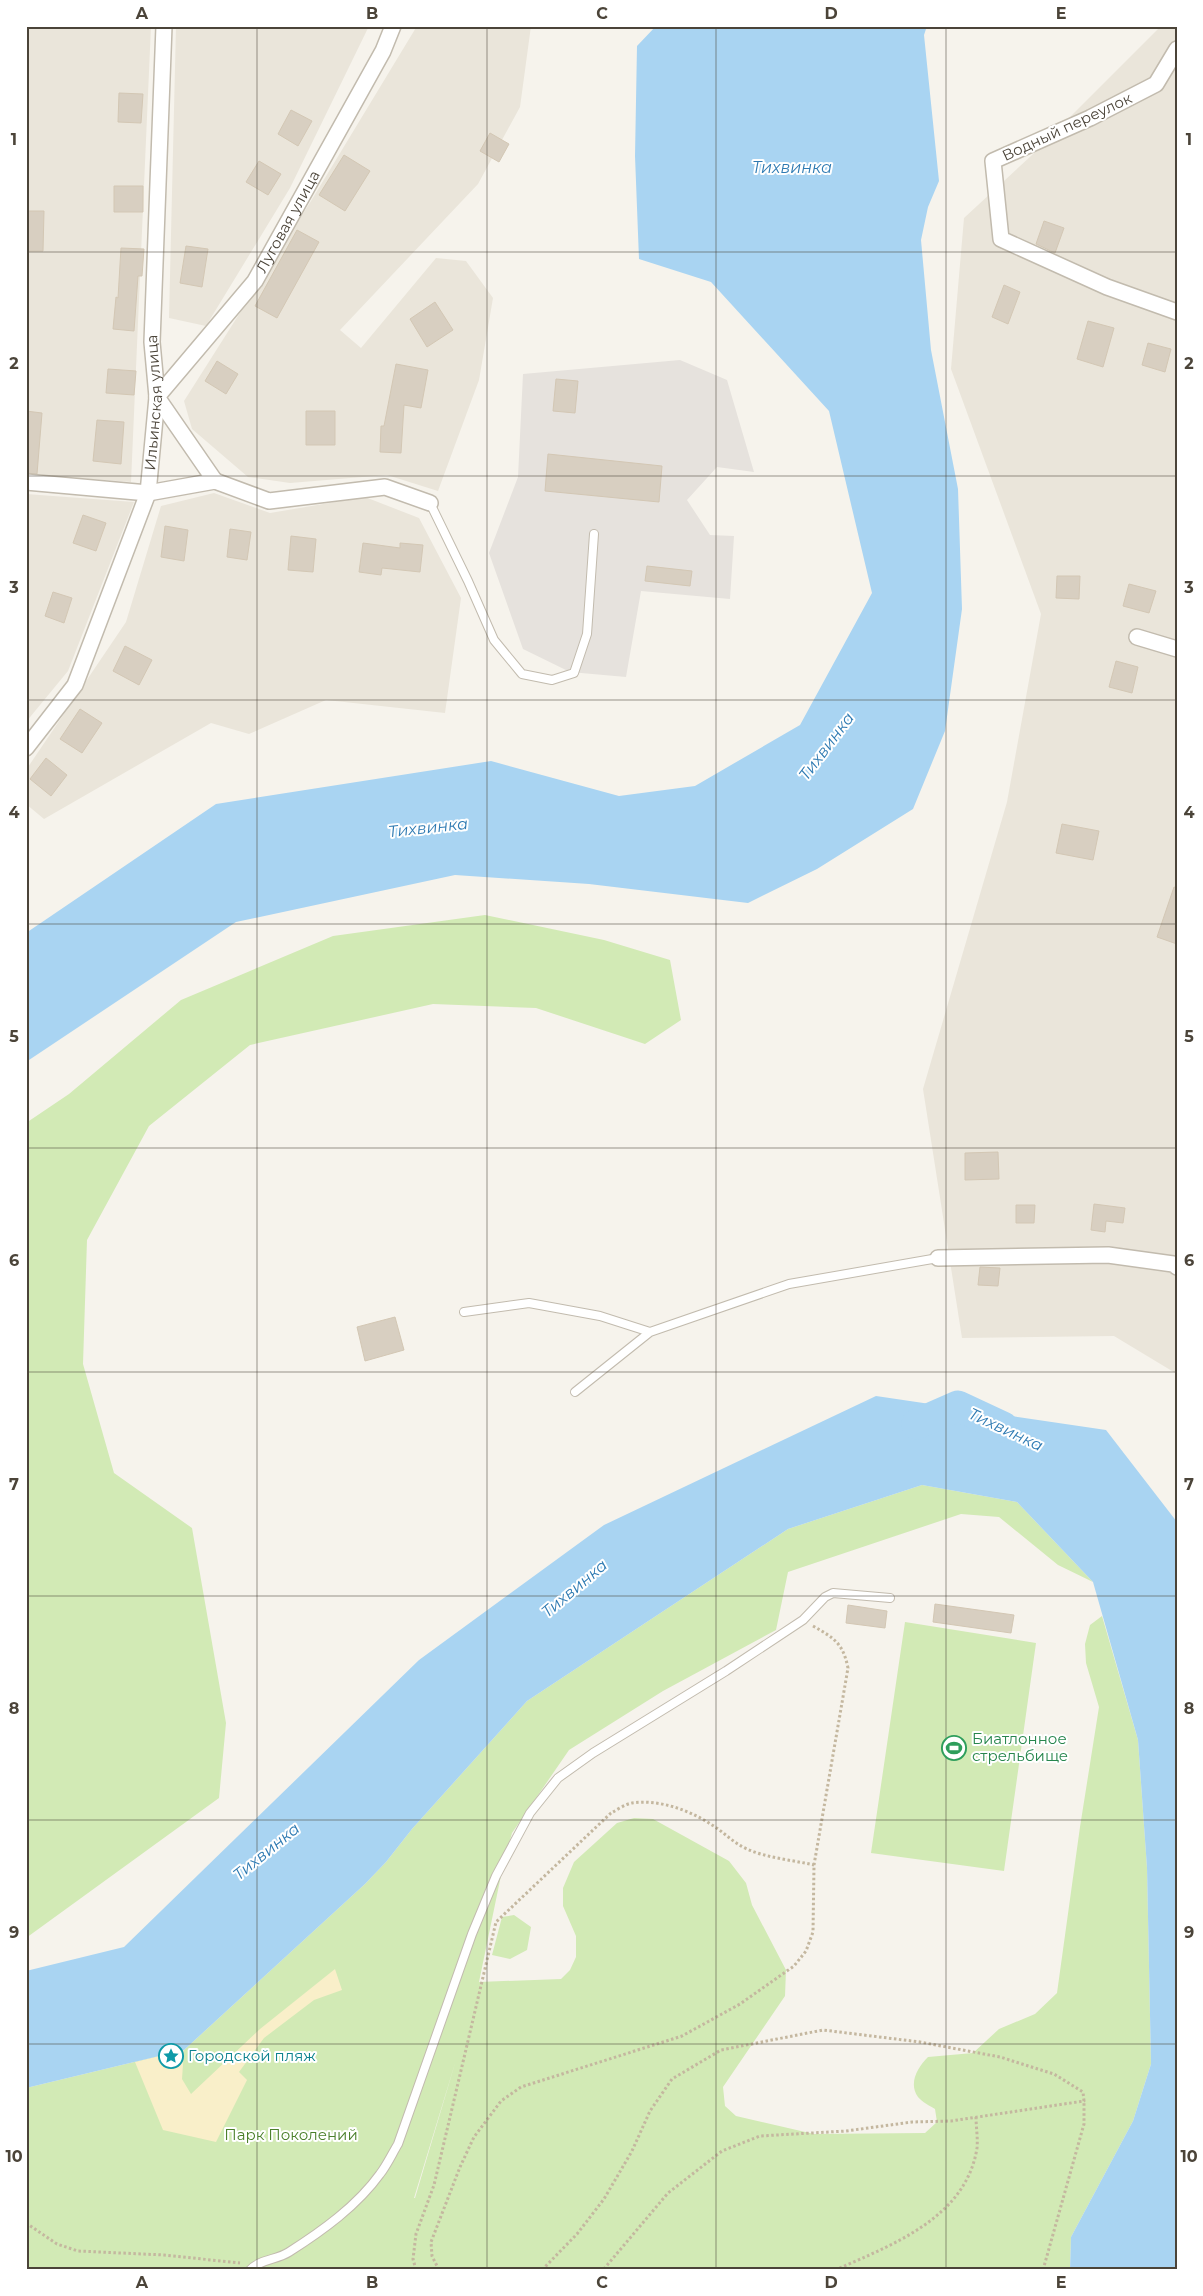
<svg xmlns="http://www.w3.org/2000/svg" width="1203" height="2296" font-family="Montserrat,sans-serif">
	<rect width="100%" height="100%" fill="#f6f3ec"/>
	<path fill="#eae5da" d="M26,26H151L131,482L26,474Z
		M176,26H369L290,188L206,326L169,318Z
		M417,26H531L520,107L478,184L340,330L361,348L436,258L466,261L493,298L479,380L438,491L387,475L290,483L248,477L192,429L184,401L311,201Z
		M1161,26H1177V1374L1114,1336L962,1338L923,1089L1007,802L1041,614L951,369L964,218L1032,155Z
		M214,493L270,513L365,497L419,518L461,598L445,713L326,700L249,734L211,723L44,819L26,804V770L126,622L161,506Z
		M26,494L134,502L68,671L26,722Z"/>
	<path fill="#e6e2dd" d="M680,360L727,380L754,472L717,467L687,500L710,535L734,536L730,599L641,591L626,677L570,672L523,649L489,553L518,477L523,374Z"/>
	<path fill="#d2eab5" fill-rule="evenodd" d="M485,915L604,940L670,960L681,1020L645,1044L536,1008L433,1004L250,1045L149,1126L87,1240L83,1364L114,1473L192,1528L226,1723L219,1798L26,1938V1123L69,1094L181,1000L333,936Z
		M922,1485L1017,1502L1093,1582L1058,1565L999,1517L961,1514L788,1572L776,1630L663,1691L569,1750L512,1833L504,1861L479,1982L561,1979L570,1970L576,1957V1936L563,1906V1888L574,1862L617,1823L634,1818L653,1819L729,1861L746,1883L752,1905L786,1970L785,1996L723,2087L725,2106L736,2116L814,2134L925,2133L937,2122L935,2109C930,2106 922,2102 918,2097C908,2083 918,2067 928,2057L973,2053L999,2029L1035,2014L1057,1993L1080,1827L1099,1707L1086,1663L1085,1644L1090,1625L1102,1616L1138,1740L1147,1868L1151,2064L1133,2121L1071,2237L1070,2270H26V2088L184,2050L365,1884L386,1862L412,1829L527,1701L788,1529ZM456,2060L415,2198H414Z
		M905,1622L1036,1643L1004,1871L871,1853Z
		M514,1915L531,1927L527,1950L510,1959L492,1955L502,1917Z"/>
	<path fill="#f9efc9" d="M335,1969L342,1990L314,2000L264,2038L239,2072L247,2080L216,2142L163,2130L135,2062L184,2050L182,2079L191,2094L260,2029Z"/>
	<path fill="#a9d4f2" d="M656,26H927L924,35L939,181L928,207L921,240L931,350L958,489L962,609L945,731L913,809L817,869L748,903L589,884L455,875L236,922L26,1062V933L216,804L491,761L619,796L695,786L800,725L872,593L829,411L711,282L639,259L635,156L637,46Z
		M876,1396L1106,1430L1177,1522V2270H1070L1071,2237L1133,2121L1151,2064L1147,1868L1138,1740L1093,1582L1017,1502L922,1485L788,1529L527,1701L412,1829L386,1862L365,1884L184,2050L26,2088V1971L124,1947L419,1660L604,1525Z"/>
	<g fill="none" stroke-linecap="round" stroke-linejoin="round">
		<path stroke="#a9d4f2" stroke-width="31" d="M917,1424L958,1406L1003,1427"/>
	</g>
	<path fill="#d8cfc1" stroke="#d3c7b4" d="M119,93L143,94L141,123L118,122Z
		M291,110L312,121L298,146L278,134Z
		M490,133L509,144L499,162L480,151Z
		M344,155L370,171L345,211L319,195Z
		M259,161L281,174L268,195L246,182Z
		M114,186H143V212H114Z
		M26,211H44L43,251H26Z
		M1044,221L1064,228L1055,253L1036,244Z
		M297,230L319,242L277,318L255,306Z
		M186,246L208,249L202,287L180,283Z
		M121,248L144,249L142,276H138L134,331L113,329L116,297L118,298Z
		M1004,285L1020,292L1008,324L992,317Z
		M435,302L453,330L427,347L410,319Z
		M1088,321L1114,328L1103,367L1077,359Z
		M1148,343L1171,349L1165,372L1142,365Z
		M217,361L238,374L226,394L205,381Z
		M396,364L428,370L421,408L404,405L401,453L380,452L381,426H384Z
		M108,369L136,371L134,395L106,393Z
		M556,379L578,381L575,413L553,411Z
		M26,411L42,413L37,474L26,473Z
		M306,411H335V445H306Z
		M97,420L124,422L121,464L93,461Z
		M548,454L662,466L659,502L545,491Z
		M83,515L106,523L96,551L73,543Z
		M165,526L188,530L184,561L161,557Z
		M230,529L251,532L247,560L227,557Z
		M291,536L316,539L313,572L288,570Z
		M363,543L400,548V543L423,545L420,572L382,568L381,575L359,572Z
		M647,566L692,571L690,586L645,581Z
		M1057,576H1080L1079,599L1056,598Z
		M1129,584L1156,591L1149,613L1123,606Z
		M53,592L72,598L64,623L45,616Z
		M125,646L152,660L139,685L113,671Z
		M1116,661L1138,667L1132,693L1109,687Z
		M80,709L102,723L82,753L60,739Z
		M46,758L67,775L51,796L30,779Z
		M1062,824L1099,831L1093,860L1056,853Z
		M1174,887L1177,888V944L1157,937Z
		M998,1152L999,1179L965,1180V1153Z
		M1094,1204L1125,1208L1123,1223L1106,1221L1105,1232L1091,1230Z
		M1016,1205H1035L1034,1223H1016Z
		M980,1267L1000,1268L998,1286L978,1285Z
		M395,1317L404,1350L365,1361L357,1327Z
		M935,1604L1014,1615L1011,1633L933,1622Z
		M848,1605L887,1611L885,1628L846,1623Z"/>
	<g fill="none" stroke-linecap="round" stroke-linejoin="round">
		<defs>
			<path id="lane" d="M430,503L468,581L494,640L522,674L552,680L574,673L587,634L594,534
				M464,1312L529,1303L600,1316L650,1332L789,1284L938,1258
				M575,1392L650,1332
				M250,2270C260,2259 277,2260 289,2252C322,2231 357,2206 380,2174C387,2165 392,2154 398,2144L472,1934L496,1876L530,1813L558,1778L593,1753L726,1671L803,1620L825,1597L833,1593L890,1598"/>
			<g id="street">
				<path d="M1177,49L1156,84L1090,118L993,161L1001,239L1107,287L1177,312"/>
				<path id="s1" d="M215,481L157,397L255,281L383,51L393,26"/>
				<path d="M26,482L148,493L215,481L269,501L385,487L430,503"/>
				<path d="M1137,637L1177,649"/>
				<path id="s2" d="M26,748L75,685L148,493L157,397L152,342L164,26"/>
				<path d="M938,1258L1108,1255L1173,1264L1177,1267"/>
			</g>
		</defs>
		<use href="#lane" stroke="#c2bbae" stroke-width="10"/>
		<use href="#street" stroke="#c2bbae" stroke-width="18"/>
		<path stroke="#c4b79f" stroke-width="3" stroke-dasharray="2.5 2.5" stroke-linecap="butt" d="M26,2223L57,2244L78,2251L164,2255L240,2263
			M416,2270L413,2259L416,2234L434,2185L496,1922L611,1813C617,1810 625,1804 632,1803C658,1799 690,1810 712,1825C724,1832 733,1843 747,1849C767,1858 792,1860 814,1865
			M439,2270L432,2256L431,2242L460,2167L474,2137L501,2101L521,2087L682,2036L740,2004L794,1966L806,1951L813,1932L814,1865L848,1668C843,1643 834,1638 813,1626
			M542,2270L577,2234L604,2199L632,2151L650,2111L672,2079L721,2050L823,2030L920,2042L1000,2057L1054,2074L1083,2092L1084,2101L951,2121L912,2122L846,2131L760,2136L722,2151L668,2193L603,2270
			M835,2270C892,2245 966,2218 977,2148C978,2138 976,2127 976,2117
			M1043,2270L1084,2124V2101"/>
		<use href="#lane" stroke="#fff" stroke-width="8"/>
		<use href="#street" stroke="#fff" stroke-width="15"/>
	</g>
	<path fill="none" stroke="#4b4439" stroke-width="1" stroke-opacity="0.55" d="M257,26V2270M487,26V2270M716,26V2270M946,26V2270M26,252H1177M26,476H1177M26,700H1177M26,924H1177M26,1148H1177M26,1372H1177M26,1596H1177M26,1820H1177M26,2044H1177"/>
	<defs>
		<symbol id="stadium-ring" viewBox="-11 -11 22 22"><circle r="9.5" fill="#fff" stroke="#2e9e5b" stroke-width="1.5"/><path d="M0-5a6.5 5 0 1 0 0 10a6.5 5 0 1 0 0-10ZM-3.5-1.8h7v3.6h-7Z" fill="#2e9e5b"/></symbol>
		<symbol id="sight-ring" viewBox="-11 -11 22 22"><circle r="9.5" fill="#fff" stroke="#0f9aa8" stroke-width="1.5"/><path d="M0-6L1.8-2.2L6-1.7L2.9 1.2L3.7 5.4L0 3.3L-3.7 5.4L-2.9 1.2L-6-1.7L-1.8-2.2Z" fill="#0f9aa8"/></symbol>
	</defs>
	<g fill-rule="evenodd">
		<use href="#stadium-ring" x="940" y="1734" width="28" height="28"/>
		<use href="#sight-ring" x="157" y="2042" width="28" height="28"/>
	</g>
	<g text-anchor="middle" stroke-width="4" stroke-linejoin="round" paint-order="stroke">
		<g font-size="15" fill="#4b4439" stroke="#fff">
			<text transform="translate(1067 127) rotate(-25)" y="5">Водный переулок</text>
			<text dy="5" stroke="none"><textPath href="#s1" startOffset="322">Луговая улица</textPath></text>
			<text dy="5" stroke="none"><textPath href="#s2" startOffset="376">Ильинская улица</textPath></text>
		</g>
		<g font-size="15" fill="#27864d" stroke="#fff" text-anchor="start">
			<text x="972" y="1744">Биатлонное<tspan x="972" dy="17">стрельбище</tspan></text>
		</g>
		<g font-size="15" fill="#0d838f" stroke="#fff" text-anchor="start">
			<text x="188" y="2061">Городской пляж</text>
		</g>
		<g font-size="15" fill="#4a7f2a" stroke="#fff">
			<text x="291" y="2140">Парк Поколений</text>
		</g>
		<g font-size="16" font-style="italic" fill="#2e7ab2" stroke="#fff">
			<text x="792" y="173">Тихвинка</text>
			<text transform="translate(826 746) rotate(-53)" y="6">Тихвинка</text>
			<text transform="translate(428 827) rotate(-6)" y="6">Тихвинка</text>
			<text transform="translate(1006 1429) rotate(25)" y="6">Тихвинка</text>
			<text transform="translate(574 1588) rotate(-40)" y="6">Тихвинка</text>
			<text transform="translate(266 1851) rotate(-39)" y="6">Тихвинка</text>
		</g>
	</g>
	<rect width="1203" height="2296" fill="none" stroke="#ffffff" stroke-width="55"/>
	<rect x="28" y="28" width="1148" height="2240" fill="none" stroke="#4b4439" stroke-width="2"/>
	<g font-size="16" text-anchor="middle" font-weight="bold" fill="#4b4439">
		<text x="142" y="19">A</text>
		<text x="372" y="19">B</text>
		<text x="602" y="19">C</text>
		<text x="831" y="19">D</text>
		<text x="1061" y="19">E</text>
		<text x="14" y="145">1</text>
		<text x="1189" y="145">1</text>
		<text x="14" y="369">2</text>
		<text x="1189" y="369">2</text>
		<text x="14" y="593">3</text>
		<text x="1189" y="593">3</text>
		<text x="14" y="818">4</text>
		<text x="1189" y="818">4</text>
		<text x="14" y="1042">5</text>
		<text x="1189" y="1042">5</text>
		<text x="14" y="1266">6</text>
		<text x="1189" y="1266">6</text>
		<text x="14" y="1490">7</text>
		<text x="1189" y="1490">7</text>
		<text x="14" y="1714">8</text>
		<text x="1189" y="1714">8</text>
		<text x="14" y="1938">9</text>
		<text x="1189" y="1938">9</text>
		<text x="14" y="2162">10</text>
		<text x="1189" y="2162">10</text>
		<text x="142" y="2288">A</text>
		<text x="372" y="2288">B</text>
		<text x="602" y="2288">C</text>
		<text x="831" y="2288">D</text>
		<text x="1061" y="2288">E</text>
	</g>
</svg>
